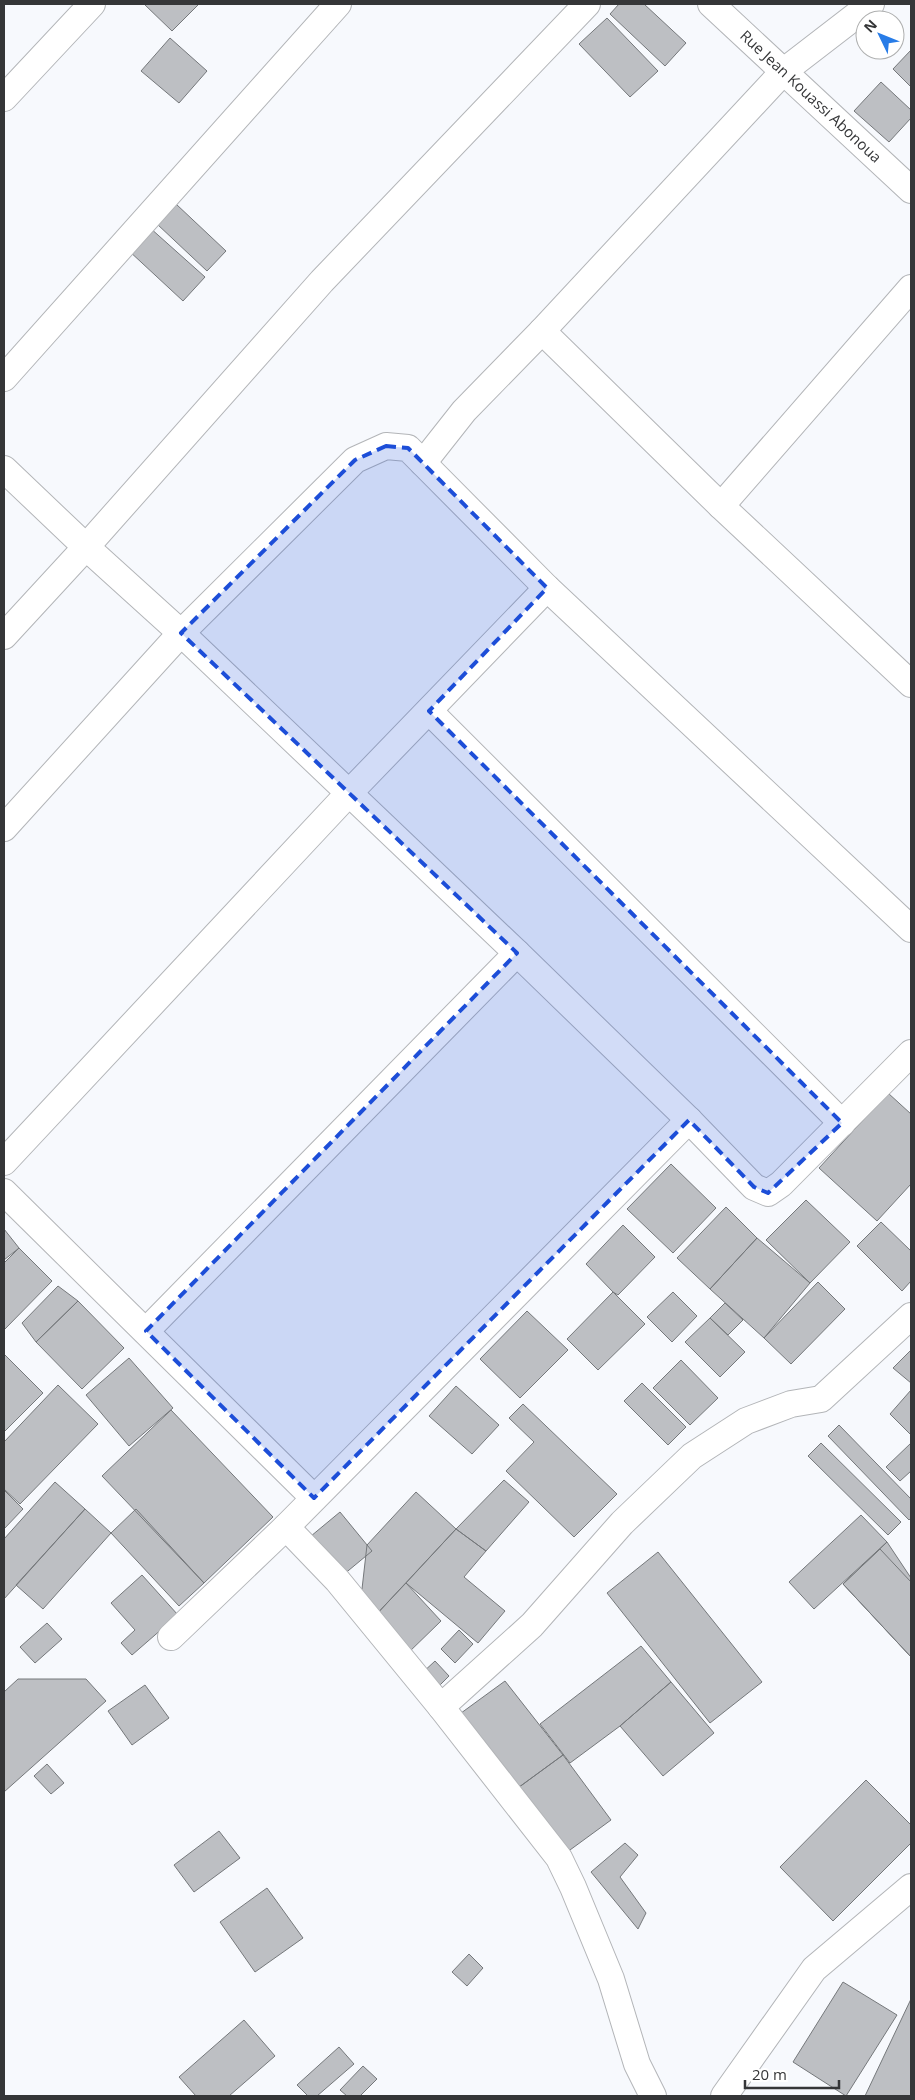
<svg xmlns="http://www.w3.org/2000/svg" width="915" height="2100" font-family="'Open Sans',sans-serif">
	<rect width="100%" height="100%" fill="#f7f9fd"/>
	<path fill="#bdbfc3" stroke="#75787b" d="M144,4H199L172,31Z
		M619,4H644L686,43L665,66L610,14Z
		M607,18L658,71L630,97L579,44Z
		M170,38L207,71L179,103L141,71Z
		M911,50V87L893,69Z
		M881,82L911,110V118L889,142L854,111Z
		M176,204L226,251L207,271L157,224Z
		M149,227L205,277L183,301L128,250Z
		M888,1093L911,1114V1184L877,1221L819,1168Z
		M671,1164L716,1208L673,1253L627,1209Z
		M806,1200L850,1242L810,1283L766,1240Z
		M726,1207L757,1238L710,1289L677,1258Z
		M881,1222L911,1251V1281L902,1291L857,1246Z
		M623,1225L655,1257L618,1295L613,1292L586,1264Z
		M4,1229L19,1248L4,1260Z
		M757,1238L810,1283L764,1338L710,1289Z
		M19,1248L52,1281L4,1330V1263Z
		M818,1282L845,1309L791,1364L764,1338Z
		M58,1286L78,1301L36,1342L22,1323Z
		M613,1292L645,1324L598,1370L567,1339Z
		M673,1292L697,1316L672,1342L647,1317Z
		M78,1301L124,1348L82,1389L36,1342Z
		M725,1303L743,1320L728,1335L710,1318Z
		M527,1311L568,1350L520,1398L480,1359Z
		M710,1318L745,1352L720,1377L685,1342Z
		M911,1350V1383L893,1368Z
		M4,1354L43,1393L4,1432Z
		M129,1358L173,1408L129,1446L86,1395Z
		M681,1360L718,1398L690,1425L653,1388Z
		M642,1383L686,1427L668,1445L624,1401Z
		M58,1385L98,1424L20,1504L4,1489V1442Z
		M456,1386L499,1425L472,1454L429,1416Z
		M911,1390V1435L890,1414Z
		M523,1404L617,1494L574,1537L506,1471L534,1442L509,1418Z
		M171,1410L273,1517L204,1583L102,1476Z
		M839,1425L911,1499V1518L909,1520L828,1436Z
		M821,1443L901,1522L888,1535L808,1456Z
		M911,1443V1471L900,1481L886,1467Z
		M504,1480L529,1502L486,1551L456,1529Z
		M55,1482L85,1509L4,1599V1539Z
		M4,1490L23,1509L4,1529Z
		M416,1492L456,1529L373,1618L353,1599L362,1589L367,1545Z
		M85,1509L111,1533L43,1609L16,1585Z
		M136,1509L204,1583L179,1606L111,1533Z
		M340,1512L372,1551L337,1580L305,1541Z
		M861,1515L887,1542L814,1609L789,1582Z
		M456,1529L486,1551L464,1577L505,1611L478,1643L406,1583Z
		M887,1542L911,1578V1657L843,1584Z
		M880,1549L911,1582V1657L843,1584Z
		M658,1552L762,1682L710,1723L607,1593Z
		M142,1575L178,1615L132,1655L121,1643L135,1630L111,1603Z
		M406,1583L441,1621L406,1655L373,1618Z
		M47,1623L62,1639L35,1663L20,1647Z
		M459,1630L473,1644L455,1663L441,1649Z
		M641,1646L671,1682L620,1726L570,1763L540,1724Z
		M435,1661L449,1676L436,1689L421,1674Z
		M18,1679H86L106,1701L4,1792V1692Z
		M505,1681L563,1755L511,1793L457,1716Z
		M671,1682L714,1733L663,1776L620,1726Z
		M145,1685L169,1718L132,1745L108,1711Z
		M563,1755L611,1820L559,1858L511,1793Z
		M47,1764L64,1783L51,1794L34,1776Z
		M866,1780L911,1825V1843L833,1921L780,1867Z
		M219,1831L240,1858L194,1892L174,1865Z
		M625,1843L638,1855L620,1877L646,1913L638,1929L591,1872Z
		M267,1888L303,1938L255,1972L220,1922Z
		M469,1954L483,1968L467,1986L452,1972Z
		M843,1982L897,2015L846,2096L793,2062Z
		M911,1999V2096H865Z
		M244,2020L275,2056L229,2096H196L179,2077Z
		M339,2047L354,2064L317,2096H308L297,2085Z
		M363,2066L377,2079L360,2096H347L340,2090Z"/>
	<g fill="none" stroke-linecap="round" stroke-linejoin="round">
		<defs>
			<g id="street">
				<path id="s1" d="M711,4L911,190"/>
				<path d="M4,98L92,4"/>
				<path d="M542,331L721,506L911,684"/>
				<path d="M4,378L338,4"/>
				<path d="M423,463L464,411L542,331L784,71L871,4"/>
				<path d="M4,469L86,547L181,633L517,953L689,1120L754,1187L768,1193L781,1184L911,1053"/>
				<path d="M721,506L911,288"/>
				<path d="M4,636L86,547L322,281L587,4"/>
				<path d="M429,711L842,1123"/>
				<path d="M4,828L181,633L355,460L386,446L408,448L547,588L911,929"/>
				<path d="M4,1162L349,793L547,588"/>
				<path d="M4,1192L314,1498"/>
				<path d="M146,1331L517,953"/>
				<path d="M286,1527L337,1580L441,1707L559,1858L573,1887L611,1979L637,2064L653,2096"/>
				<path d="M171,1637L286,1527L689,1120"/>
				<path d="M441,1707L532,1625L622,1523L692,1456L746,1421L791,1404L821,1399L911,1316"/>
				<path d="M724,2096L814,1969L911,1887"/>
			</g>
		</defs>
		<use href="#street" stroke="#b3b5b8" stroke-width="28"/>
		<use href="#street" stroke="#fff" stroke-width="26"/>
	</g>
	<path fill="#1d4ed8" fill-opacity="0.2" stroke="#1d4ed8" stroke-width="4" stroke-dasharray="10 6" stroke-linejoin="round" d="M386,446L408,448L547,588L429,711L842,1123L768,1193L754,1187L689,1120L314,1498L146,1331L517,953L181,633L355,460Z"/>
	<g text-anchor="middle" stroke-width="4.5" stroke-linejoin="round" paint-order="stroke">
		<g font-size="15" fill="#353638" stroke="#fff">
			<text dy="5" stroke="none"><textPath href="#s1" startOffset="136">Rue Jean Kouassi Abonoua</textPath></text>
		</g>
	</g>
	<rect width="915" height="2100" fill="none" stroke="#353638" stroke-width="10"/>
	<g transform="translate(880 35) rotate(313)"><circle r="24" fill="#ffffff" stroke="#aeafaf"/>
	<path d="M0-4L9 19L0 12L-9 19Z" fill="#287ce7"/>
	<text y="-8" font-size="14" font-weight="bold" text-anchor="middle" fill="#353638">N</text>
	</g>
	<path d="M745 2080v8h94v-8" fill="none" stroke="#353638" stroke-width="2.5"/>
	<text x="752" y="2080" font-size="15" fill="#353638" stroke="#ffffff" stroke-width="4" paint-order="stroke">20 m</text>
</svg>
